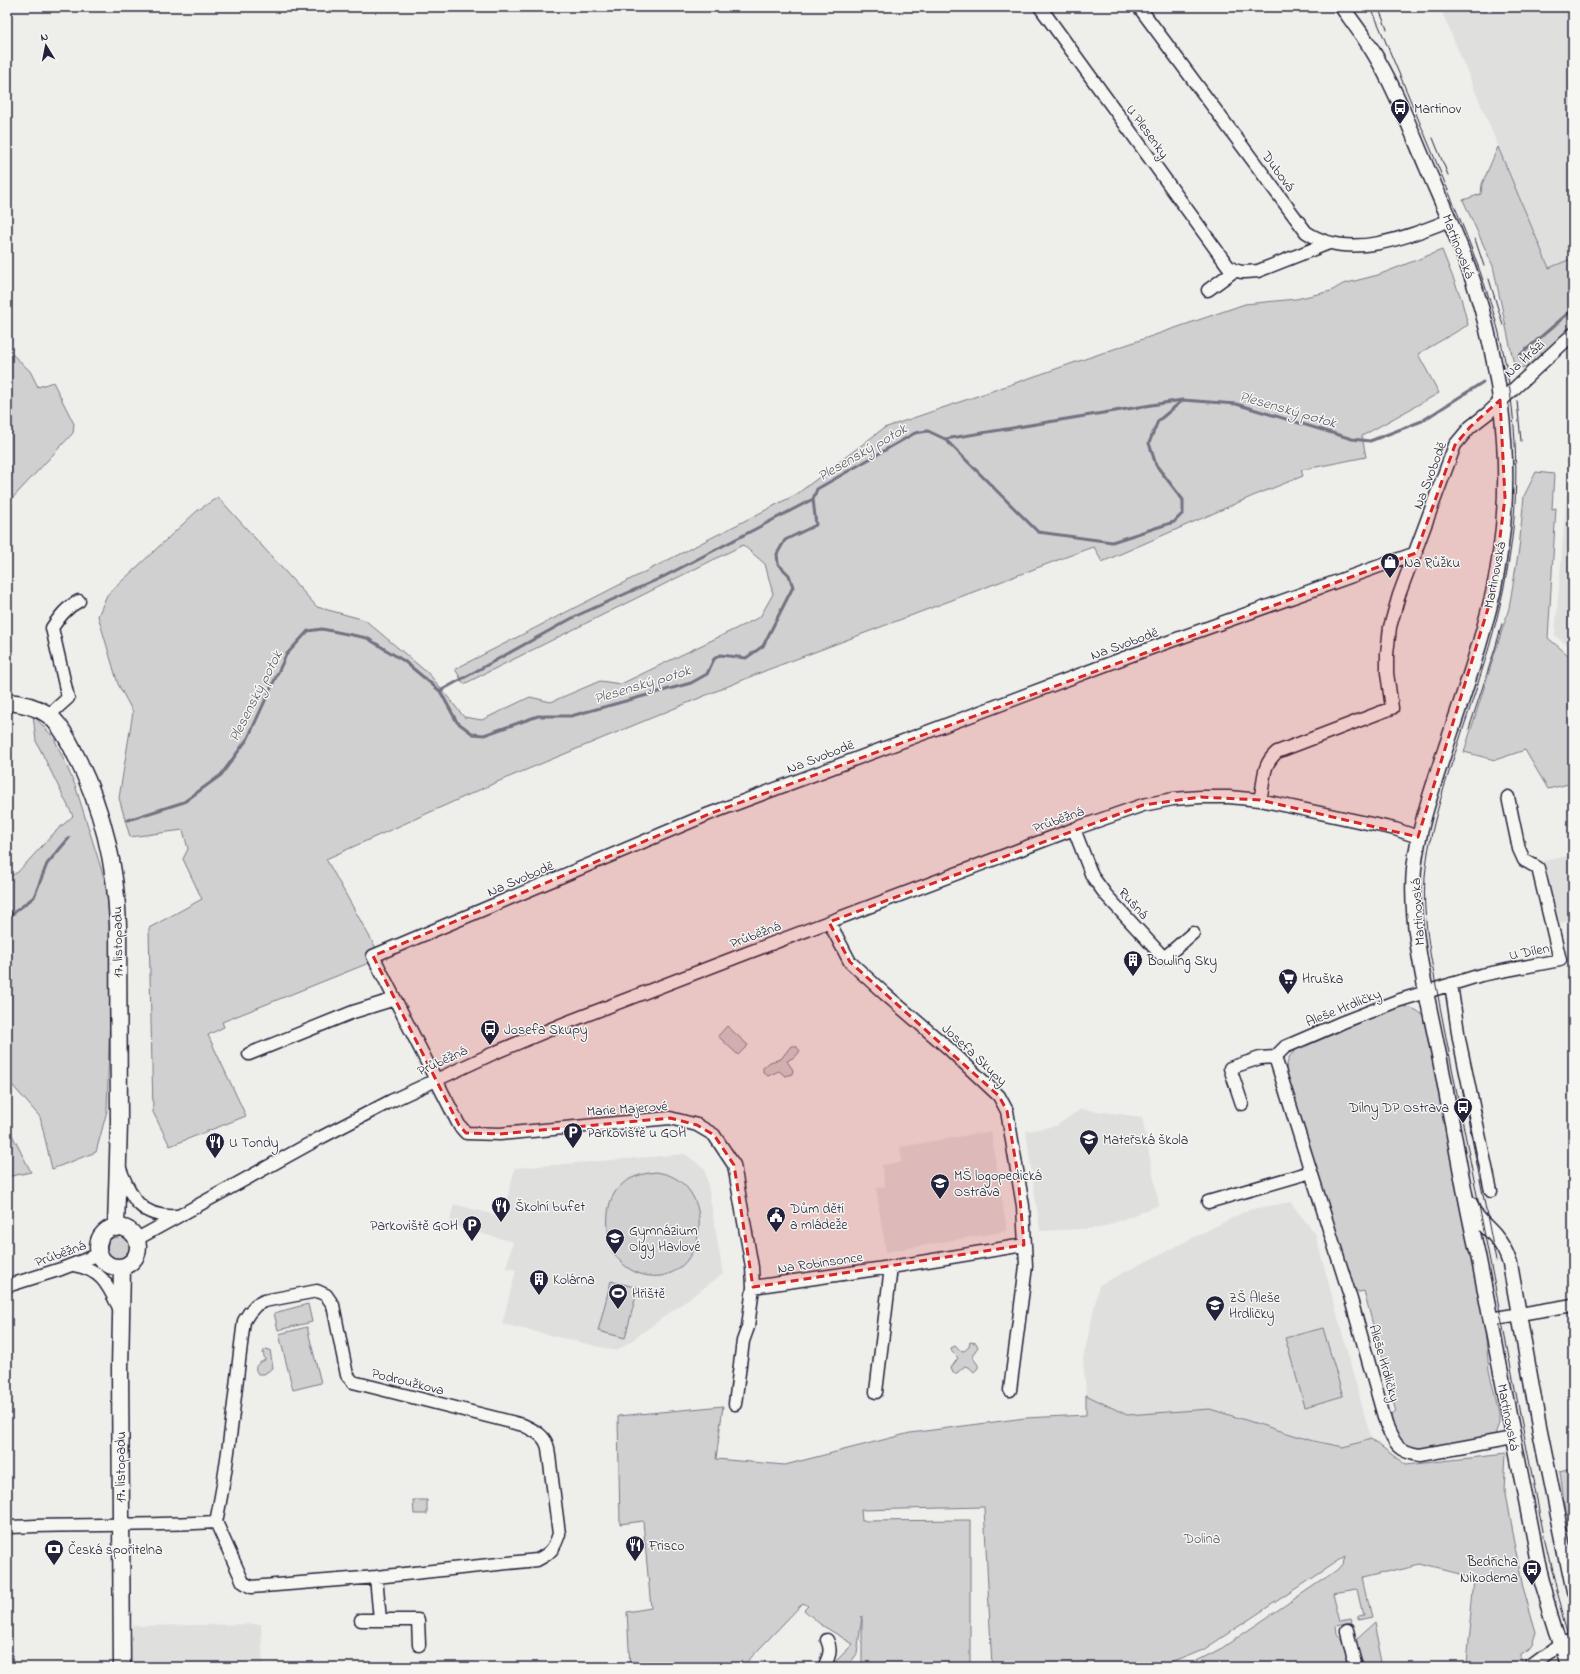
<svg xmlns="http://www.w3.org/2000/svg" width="1580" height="1674" font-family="'Indie Flower',sans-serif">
	<rect width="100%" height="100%" fill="#eeeeeb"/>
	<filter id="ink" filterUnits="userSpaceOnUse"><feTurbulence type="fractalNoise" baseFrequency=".025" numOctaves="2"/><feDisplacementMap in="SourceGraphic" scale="8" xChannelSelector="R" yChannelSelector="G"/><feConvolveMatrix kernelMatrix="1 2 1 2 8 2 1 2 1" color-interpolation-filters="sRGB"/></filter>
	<g filter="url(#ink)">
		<path fill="#dfdfde" d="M1440,7H1573V258L1549,268Z
			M1573,458V649L1555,636L1566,501Z
			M1573,855V940L1568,921L1557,923L1544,861Z
			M1081,1109L1142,1117L1159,1205L1101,1228L1040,1231L1026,1131L1056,1126Z
			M991,1131L1007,1231L886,1252L876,1188L885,1187L882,1165L902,1162L900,1147Z
			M685,1154L705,1169L723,1274L617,1351L502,1324L516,1270L506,1268L513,1242L449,1225L454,1204L502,1217L515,1168Z
			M1290,1202L1315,1233L1371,1439L1344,1447L1313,1441L1210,1409L1127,1415L1086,1395L1083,1359L1099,1285L1248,1210Z
			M261,1624L263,1667H129L133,1626Z"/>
		<path fill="#d0d0d1" stroke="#797986" d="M1498,147L1549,268L1573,258V326L1528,366L1515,369L1493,266L1463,200L1481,194L1482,184Z
			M1442,250L1461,298L1468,325L1418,354L1439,393L1362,436L1366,457L1301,470L1303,476L1253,496L1102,562L1094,547L1087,549L767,670L497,782L326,859L377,950L366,956L369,963L222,1022L224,1027L208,1035L246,1116L170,1146L153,1112L149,928L202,899L183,859L188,849L183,830L130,837L119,798L133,712L118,684L98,616L107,595L197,511L218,497L317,607L365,620L430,675L464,717L482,720L530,697L551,702L600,681L621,684L760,617L773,594L765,564L743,545L464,684L455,669L797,494L884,428L1245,304L1296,299L1331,291L1343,284L1378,275Z
			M12,354L30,371L38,387L53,382L74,424L73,433L7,504V357Z
			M1536,472L1554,474L1552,509L1556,508L1548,638L1573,659V783L1548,789L1525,750L1495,760L1464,752L1509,608L1519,549L1524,496Z
			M33,715L54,738L75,785L106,884L112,945L107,1111L96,1152L52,1169L40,1117L7,1079V878L18,872L55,832L73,816L36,741Z
			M1397,1006C1408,1006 1420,1009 1426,1020L1484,1321L1489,1370L1499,1413V1422L1495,1435L1489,1438C1473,1441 1422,1454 1409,1448C1398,1443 1394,1427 1389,1417L1396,1412L1364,1291L1359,1292L1355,1290L1285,1072L1289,1057L1302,1044L1306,1046L1341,1031V1029L1349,1025L1351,1027Z
			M727,1026L748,1045L738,1055L718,1036Z
			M791,1046H796L800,1051L796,1056L787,1061L793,1070L792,1074L785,1076L779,1071L768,1076L763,1072V1068L770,1062L781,1059Z
			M7,1125L31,1172L7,1177Z
			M656,1172C661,1173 667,1174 671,1176C724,1200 697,1298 635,1272C624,1267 613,1256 610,1243C602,1203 613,1176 656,1172Z
			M107 1248a12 12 0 1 1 24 0a12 12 0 1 1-24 0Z
			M611,1281L638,1288L625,1338L598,1331Z
			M308,1304L312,1322L278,1330L274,1313Z
			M307,1327L321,1383L293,1390L279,1334Z
			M1323,1328L1343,1396L1305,1407L1285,1338Z
			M970,1342L976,1343L978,1347L973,1354V1358L978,1365V1368L974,1372L970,1368L965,1366L957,1373H953L951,1368L958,1358L952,1352L951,1348L955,1346L959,1350L964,1351L969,1347Z
			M266,1349L270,1350L273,1368L264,1374H258C252,1366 259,1363 265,1360L263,1352Z
			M1086,1395L1127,1415L1210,1409L1313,1441L1344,1447L1371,1439L1406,1465L1506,1454L1504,1489L1523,1588L1536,1633L1532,1646L1529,1650L1521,1655V1662L1523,1664L1518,1667H1461L1466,1664L1474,1578L1420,1564L1362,1578L1371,1618L1357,1621V1617L1363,1616L1357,1589L1333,1593L1340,1621L1350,1619L1351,1623L1336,1626L1337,1634L1342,1639L1349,1667H1185L1222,1648L1337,1570L1343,1563L1345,1556L1203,1650L1161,1667H992L984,1507L861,1510L862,1521L970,1520V1667H862V1616L857,1654L847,1667H830L853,1644L820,1624L804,1610L808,1606L803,1603L742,1667H629L630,1666L627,1612L651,1608L643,1521L620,1524L618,1416L723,1406L716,1459L785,1465L910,1433L1025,1418L1086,1415Z
			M1573,1468V1563L1567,1530L1560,1471Z
			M427,1500V1514H414L413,1500Z
			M1375,1623L1384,1667H1365L1355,1641Z"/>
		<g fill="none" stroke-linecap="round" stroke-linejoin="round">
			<path stroke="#727281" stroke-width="3" d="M1519,356L1573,309
				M945,439L1182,400
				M440,691L576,616L663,577L813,499
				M128,820L184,802L221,775L248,738L286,655L308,631L322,629L367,638L404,661L440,691L457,722L473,734L484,735L538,716H571L691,683L707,674L714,659L720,655L746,658L763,646L793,587L789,575L778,564L777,554L785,540L816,525L813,499L817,489L915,433L928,431L945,439L1038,532L1112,542L1174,522L1183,513V500L1156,465L1149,443L1158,421L1183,400L1236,404L1352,439L1370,441L1422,421L1483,382
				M7,916L11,915L34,897L47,864L69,838"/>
			<defs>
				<path id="minor" d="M1040,7L1228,266C1237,274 1247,272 1258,271L1329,243
					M1139,7L1306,232C1349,261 1407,237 1450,220
					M1208,290L1234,271
					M49,715L68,698L52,628C60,616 67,607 79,601
					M1260,800C1265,780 1261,766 1277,752L1392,708L1387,673V654L1390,627L1399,595L1455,445L1470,427L1488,413L1573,334
					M1074,829L1092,876L1106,895L1164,958L1193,933
					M829,922L850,962L885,994L948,1048L999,1096L1007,1111L1023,1206L1026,1266L1010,1390
					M1451,984L1459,1039L1491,1191
					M249,1054L353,1012L395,999
					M1275,1057L1350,1296L1386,1424C1394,1443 1397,1452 1420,1455L1513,1438
					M1242,1104L1230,1068L1260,1058L1275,1057L1285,1047L1343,1022L1397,1001L1481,975L1560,960L1538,868L1524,860L1519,849L1508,797
					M120,1169C131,1198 141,1218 176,1216
					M1208,1202L1311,1172
					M137,1239L320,1138L391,1101L494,1053L568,1022L747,953L1074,829L1143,805L1173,799L1201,797H1229L1260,800L1395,829L1418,837
					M74,1265C104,1270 109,1288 121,1312
					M7,1286L61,1269L100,1254
					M753,1287L891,1267L1024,1245
					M1490,1319L1573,1305
					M876,1392L891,1267
					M735,1404L743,1341L748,1327L753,1287L752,1267L734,1165L714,1135L697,1125L670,1118L500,1134L466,1133L459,1125L373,956L709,814L1132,655L1416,553
					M7,1527C77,1524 146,1526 216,1522C230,1456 235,1388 244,1321L249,1313L256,1305L264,1301L317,1291L326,1295L333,1305L347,1375L353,1382L523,1425C535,1431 545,1435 548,1448L559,1534C554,1549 551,1553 537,1560L376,1577L251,1587L243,1582L216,1522
					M376,1577L380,1620
					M361,1620H418L419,1645
					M1347,1631L1356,1667
					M824,1667C829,1657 832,1650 827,1640
					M1531,1667L1573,1636"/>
				<path id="tertiary" d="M1342,7C1352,21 1363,35 1372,50C1395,87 1410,128 1427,168C1444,208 1463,248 1476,290C1506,387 1515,492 1493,593C1480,648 1461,702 1443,756C1431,793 1418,830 1414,869C1409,924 1427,995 1438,1050C1452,1118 1462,1188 1478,1255L1542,1583L1568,1667
					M1470,1203C1474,1218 1486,1225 1495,1236C1502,1244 1507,1254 1510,1264L1539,1426L1573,1593"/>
				<path id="secondary" d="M7,702C21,703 35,706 47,714C60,723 69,741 75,754C103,809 116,864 118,925L119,1123L116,1228
					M98 1247a20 20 0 1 1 40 0a20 20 0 1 1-40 0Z
					M122,1667L120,1369L122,1267"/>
			</defs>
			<use href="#minor" stroke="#22223b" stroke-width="15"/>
			<use href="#tertiary" stroke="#22223b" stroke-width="17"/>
			<use href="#secondary" stroke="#22223b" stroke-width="19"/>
			<use href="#minor" stroke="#f6f6f2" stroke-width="12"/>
			<use href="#tertiary" stroke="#f6f6f2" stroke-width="14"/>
			<use href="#secondary" stroke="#f6f6f2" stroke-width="16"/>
			<path stroke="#22223b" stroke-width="1" d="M1371,7C1395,64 1419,120 1442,176C1463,226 1484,276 1498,329C1516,401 1521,479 1510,553C1501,616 1481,675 1461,735C1446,782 1429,828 1425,877C1422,922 1433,968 1441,1012L1544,1536L1556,1588L1573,1647
				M1378,7L1387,29
				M1433,138L1448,175
				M1475,239L1484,266
				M1489,279L1503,325
				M1517,401L1521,441
				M1469,729L1495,649L1502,624
				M1462,1088L1496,1261"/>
		</g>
	</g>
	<path fill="#d62828" fill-opacity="0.2" stroke="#d62828" stroke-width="3" stroke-dasharray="8 5" stroke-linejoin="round" d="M1500,400L1505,498L1493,592L1418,837L1260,800L1201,797L1143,805L829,922L850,962L999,1096L1007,1111L1018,1175L1024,1245L753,1287L734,1165L714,1135L697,1125L670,1118L500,1134L466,1133L459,1125L373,956L709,814L1416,553L1455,445L1470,427Z"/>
	<defs>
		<symbol id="bus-pin" viewBox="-11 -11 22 30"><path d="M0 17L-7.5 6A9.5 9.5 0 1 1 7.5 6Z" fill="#22223b" stroke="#f6f6f2"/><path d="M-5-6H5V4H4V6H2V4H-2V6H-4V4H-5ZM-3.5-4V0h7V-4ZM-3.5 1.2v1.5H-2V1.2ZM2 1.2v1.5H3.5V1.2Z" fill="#fff"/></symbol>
		<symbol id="shop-pin" viewBox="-11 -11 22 30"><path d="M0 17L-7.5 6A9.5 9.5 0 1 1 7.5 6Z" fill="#22223b" stroke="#f6f6f2"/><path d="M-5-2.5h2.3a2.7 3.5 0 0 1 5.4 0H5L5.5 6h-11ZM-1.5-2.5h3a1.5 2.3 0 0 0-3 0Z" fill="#fff"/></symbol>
		<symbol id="building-pin" viewBox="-11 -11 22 30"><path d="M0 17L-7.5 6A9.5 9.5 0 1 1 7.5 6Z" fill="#22223b" stroke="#f6f6f2"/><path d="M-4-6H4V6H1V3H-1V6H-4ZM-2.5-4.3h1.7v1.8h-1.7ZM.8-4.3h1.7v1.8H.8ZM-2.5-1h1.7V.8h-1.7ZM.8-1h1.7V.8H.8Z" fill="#fff"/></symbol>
		<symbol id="supermarket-pin" viewBox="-11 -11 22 30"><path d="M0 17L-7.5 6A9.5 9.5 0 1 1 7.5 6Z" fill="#22223b" stroke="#f6f6f2"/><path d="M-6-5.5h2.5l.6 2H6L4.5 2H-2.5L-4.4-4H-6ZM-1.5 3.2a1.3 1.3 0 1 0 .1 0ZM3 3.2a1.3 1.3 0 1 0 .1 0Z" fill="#fff"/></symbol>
		<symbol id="parking-pin" viewBox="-11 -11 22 30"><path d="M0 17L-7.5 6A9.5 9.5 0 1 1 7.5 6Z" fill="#22223b" stroke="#f6f6f2"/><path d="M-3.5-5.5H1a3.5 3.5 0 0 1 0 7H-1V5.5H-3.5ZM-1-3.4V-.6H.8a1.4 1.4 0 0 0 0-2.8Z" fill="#fff"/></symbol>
		<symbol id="school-pin" viewBox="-11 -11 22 30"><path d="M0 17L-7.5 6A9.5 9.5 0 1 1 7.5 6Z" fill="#22223b" stroke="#f6f6f2"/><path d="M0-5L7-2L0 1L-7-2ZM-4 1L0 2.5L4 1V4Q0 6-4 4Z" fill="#fff"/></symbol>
		<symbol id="restaurant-pin" viewBox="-11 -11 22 30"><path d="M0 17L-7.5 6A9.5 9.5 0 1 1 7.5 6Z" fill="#22223b" stroke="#f6f6f2"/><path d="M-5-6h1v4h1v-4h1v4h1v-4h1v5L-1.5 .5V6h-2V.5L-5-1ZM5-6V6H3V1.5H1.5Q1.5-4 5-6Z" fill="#fff"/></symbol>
		<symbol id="civic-pin" viewBox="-11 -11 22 30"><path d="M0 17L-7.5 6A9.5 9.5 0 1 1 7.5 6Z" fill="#22223b" stroke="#f6f6f2"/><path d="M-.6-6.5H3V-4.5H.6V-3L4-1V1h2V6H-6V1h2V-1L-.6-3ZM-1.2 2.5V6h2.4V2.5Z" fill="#fff"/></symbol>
		<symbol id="stadium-pin" viewBox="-11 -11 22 30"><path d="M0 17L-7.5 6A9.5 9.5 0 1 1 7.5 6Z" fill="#22223b" stroke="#f6f6f2"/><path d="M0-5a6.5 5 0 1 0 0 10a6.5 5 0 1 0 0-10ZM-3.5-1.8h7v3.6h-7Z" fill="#fff"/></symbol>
		<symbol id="bank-pin" viewBox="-11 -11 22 30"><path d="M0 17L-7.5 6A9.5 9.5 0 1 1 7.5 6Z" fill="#22223b" stroke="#f6f6f2"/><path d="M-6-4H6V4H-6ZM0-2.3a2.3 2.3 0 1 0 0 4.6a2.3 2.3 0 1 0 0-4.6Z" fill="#fff"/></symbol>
	</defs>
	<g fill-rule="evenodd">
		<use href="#bus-pin" x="1389" y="97" width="22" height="30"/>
		<use href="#shop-pin" x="1379" y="551" width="22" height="30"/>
		<use href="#building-pin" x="1122" y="949" width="22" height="30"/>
		<use href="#supermarket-pin" x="1277" y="967" width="22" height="30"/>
		<use href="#bus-pin" x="479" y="1018" width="22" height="30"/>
		<use href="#bus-pin" x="1452" y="1096" width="22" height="30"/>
		<use href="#parking-pin" x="562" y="1121" width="22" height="30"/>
		<use href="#school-pin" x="1078" y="1128" width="22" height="30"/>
		<use href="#restaurant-pin" x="204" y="1131" width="22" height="30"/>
		<use href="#school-pin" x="929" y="1172" width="22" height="30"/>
		<use href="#restaurant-pin" x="490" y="1195" width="22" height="30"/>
		<use href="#civic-pin" x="765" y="1205" width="22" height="30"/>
		<use href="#parking-pin" x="461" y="1214" width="22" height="30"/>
		<use href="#school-pin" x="604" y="1227" width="22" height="30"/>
		<use href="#building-pin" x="528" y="1268" width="22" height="30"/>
		<use href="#stadium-pin" x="607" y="1282" width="22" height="30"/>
		<use href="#school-pin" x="1204" y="1294" width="22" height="30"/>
		<use href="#restaurant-pin" x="624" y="1534" width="22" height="30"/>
		<use href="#bank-pin" x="43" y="1538" width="22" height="30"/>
		<use href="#bus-pin" x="1521" y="1558" width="22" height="30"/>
	</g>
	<g text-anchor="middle" stroke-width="3" stroke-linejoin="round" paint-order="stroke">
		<g font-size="14" fill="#22223b" stroke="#f6f6f2" text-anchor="start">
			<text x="1414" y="113">Martinov</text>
			<text x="1404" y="567">Na Růžku</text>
			<text x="1147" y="965">Bowling Sky</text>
			<text x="1302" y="983">Hruška</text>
			<text x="504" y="1034">Josefa Skupy</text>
			<text x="1449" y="1112" text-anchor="end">Dílny DP Ostrava</text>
			<text x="587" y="1137">Parkoviště u GOH</text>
			<text x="1103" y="1144">Mateřská škola</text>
			<text x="229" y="1147">U Tondy</text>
			<text x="954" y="1180">MŠ logopedická<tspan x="954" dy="16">Ostrava</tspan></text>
			<text x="515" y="1211">Školní bufet</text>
			<text x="790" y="1213">Dům dětí<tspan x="790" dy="16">a mládeže</tspan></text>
			<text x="458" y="1230" text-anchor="end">Parkoviště GOH</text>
			<text x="629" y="1235">Gymnázium<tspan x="629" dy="16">Olgy Havlové</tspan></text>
			<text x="553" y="1284">Kolárna</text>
			<text x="632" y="1298">Hřiště</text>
			<text x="1229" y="1302">ZŠ Aleše<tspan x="1229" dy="16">Hrdličky</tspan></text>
			<text x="649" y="1550">Frisco</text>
			<text x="68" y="1554">Česká spořitelna</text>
			<text x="1518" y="1566" text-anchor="end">Bedřicha<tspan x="1518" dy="16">Nikodema</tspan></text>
		</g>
		<g font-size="14" fill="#22223b" stroke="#f6f6f2">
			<text transform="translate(1148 131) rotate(54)" y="5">U Plesenky</text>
			<text transform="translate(1279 171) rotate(54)" y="5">Dubová</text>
			<text transform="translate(1459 246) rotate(69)" y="5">Martinovská</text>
			<text transform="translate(1524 358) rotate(-42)" y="5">Na Hrázi</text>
			<text transform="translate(1429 475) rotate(-69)" y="5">Na Svobodě</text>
			<text transform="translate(1494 575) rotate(-79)" y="5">Martinovská</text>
			<text transform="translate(1124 643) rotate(-20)" y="5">Na Svobodě</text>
			<text transform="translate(820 756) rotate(-21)" y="5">Na Svobodě</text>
			<text transform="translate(1058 819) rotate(-20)" y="5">Průběžná</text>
			<text transform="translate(520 878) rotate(-23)" y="5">Na Svobodě</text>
			<text transform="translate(1134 903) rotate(47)" y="5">Rušná</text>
			<text transform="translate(1417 912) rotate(-94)" y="5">Martinovská</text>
			<text transform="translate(755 934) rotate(-21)" y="5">Průběžná</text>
			<text transform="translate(117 942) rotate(-91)" y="5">17. listopadu</text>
			<text transform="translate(1529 951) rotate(-11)" y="5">U Dílen</text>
			<text transform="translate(1343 1007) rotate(-22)" y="5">Aleše Hrdličky</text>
			<text transform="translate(975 1054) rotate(43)" y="5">Josefa Skupy</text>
			<text transform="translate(442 1060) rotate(-25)" y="5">Průběžná</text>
			<text transform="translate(627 1108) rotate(-4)" y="5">Marie Majerové</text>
			<text transform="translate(60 1253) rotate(-20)" y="5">Průběžná</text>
			<text transform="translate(820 1262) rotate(-8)" y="5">Na Robinsonce</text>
			<text transform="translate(1385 1363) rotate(74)" y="5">Aleše Hrdličky</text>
			<text transform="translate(408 1381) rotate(14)" y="5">Podroužkova</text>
			<text transform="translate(1509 1417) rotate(79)" y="5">Martinovská</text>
			<text transform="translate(120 1467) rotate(-90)" y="5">17. listopadu</text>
		</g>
		<g font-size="14" fill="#565668" stroke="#f6f6f2">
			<text x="1202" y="1543">Dolina</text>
		</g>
		<g font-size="15" font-style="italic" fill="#575769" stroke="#f6f6f2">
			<text transform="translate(1288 409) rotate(16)" y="5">Plesenský potok</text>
			<text transform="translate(862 452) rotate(-30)" y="5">Plesenský potok</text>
			<text transform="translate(642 684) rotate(-17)" y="5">Plesenský potok</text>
			<text transform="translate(255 696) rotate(-63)" y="5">Plesenský potok</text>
		</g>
	</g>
	<rect width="1580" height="1674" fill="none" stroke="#f6f6f2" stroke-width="24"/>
	<rect x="12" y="12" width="1556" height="1650" fill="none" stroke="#22223b" stroke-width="1.5" filter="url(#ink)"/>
	<g transform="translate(46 46) rotate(350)" stroke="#f6f6f2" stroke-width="3" paint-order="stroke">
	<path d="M0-3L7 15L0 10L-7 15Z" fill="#22223b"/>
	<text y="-6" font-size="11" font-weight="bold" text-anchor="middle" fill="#22223b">N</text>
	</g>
</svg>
